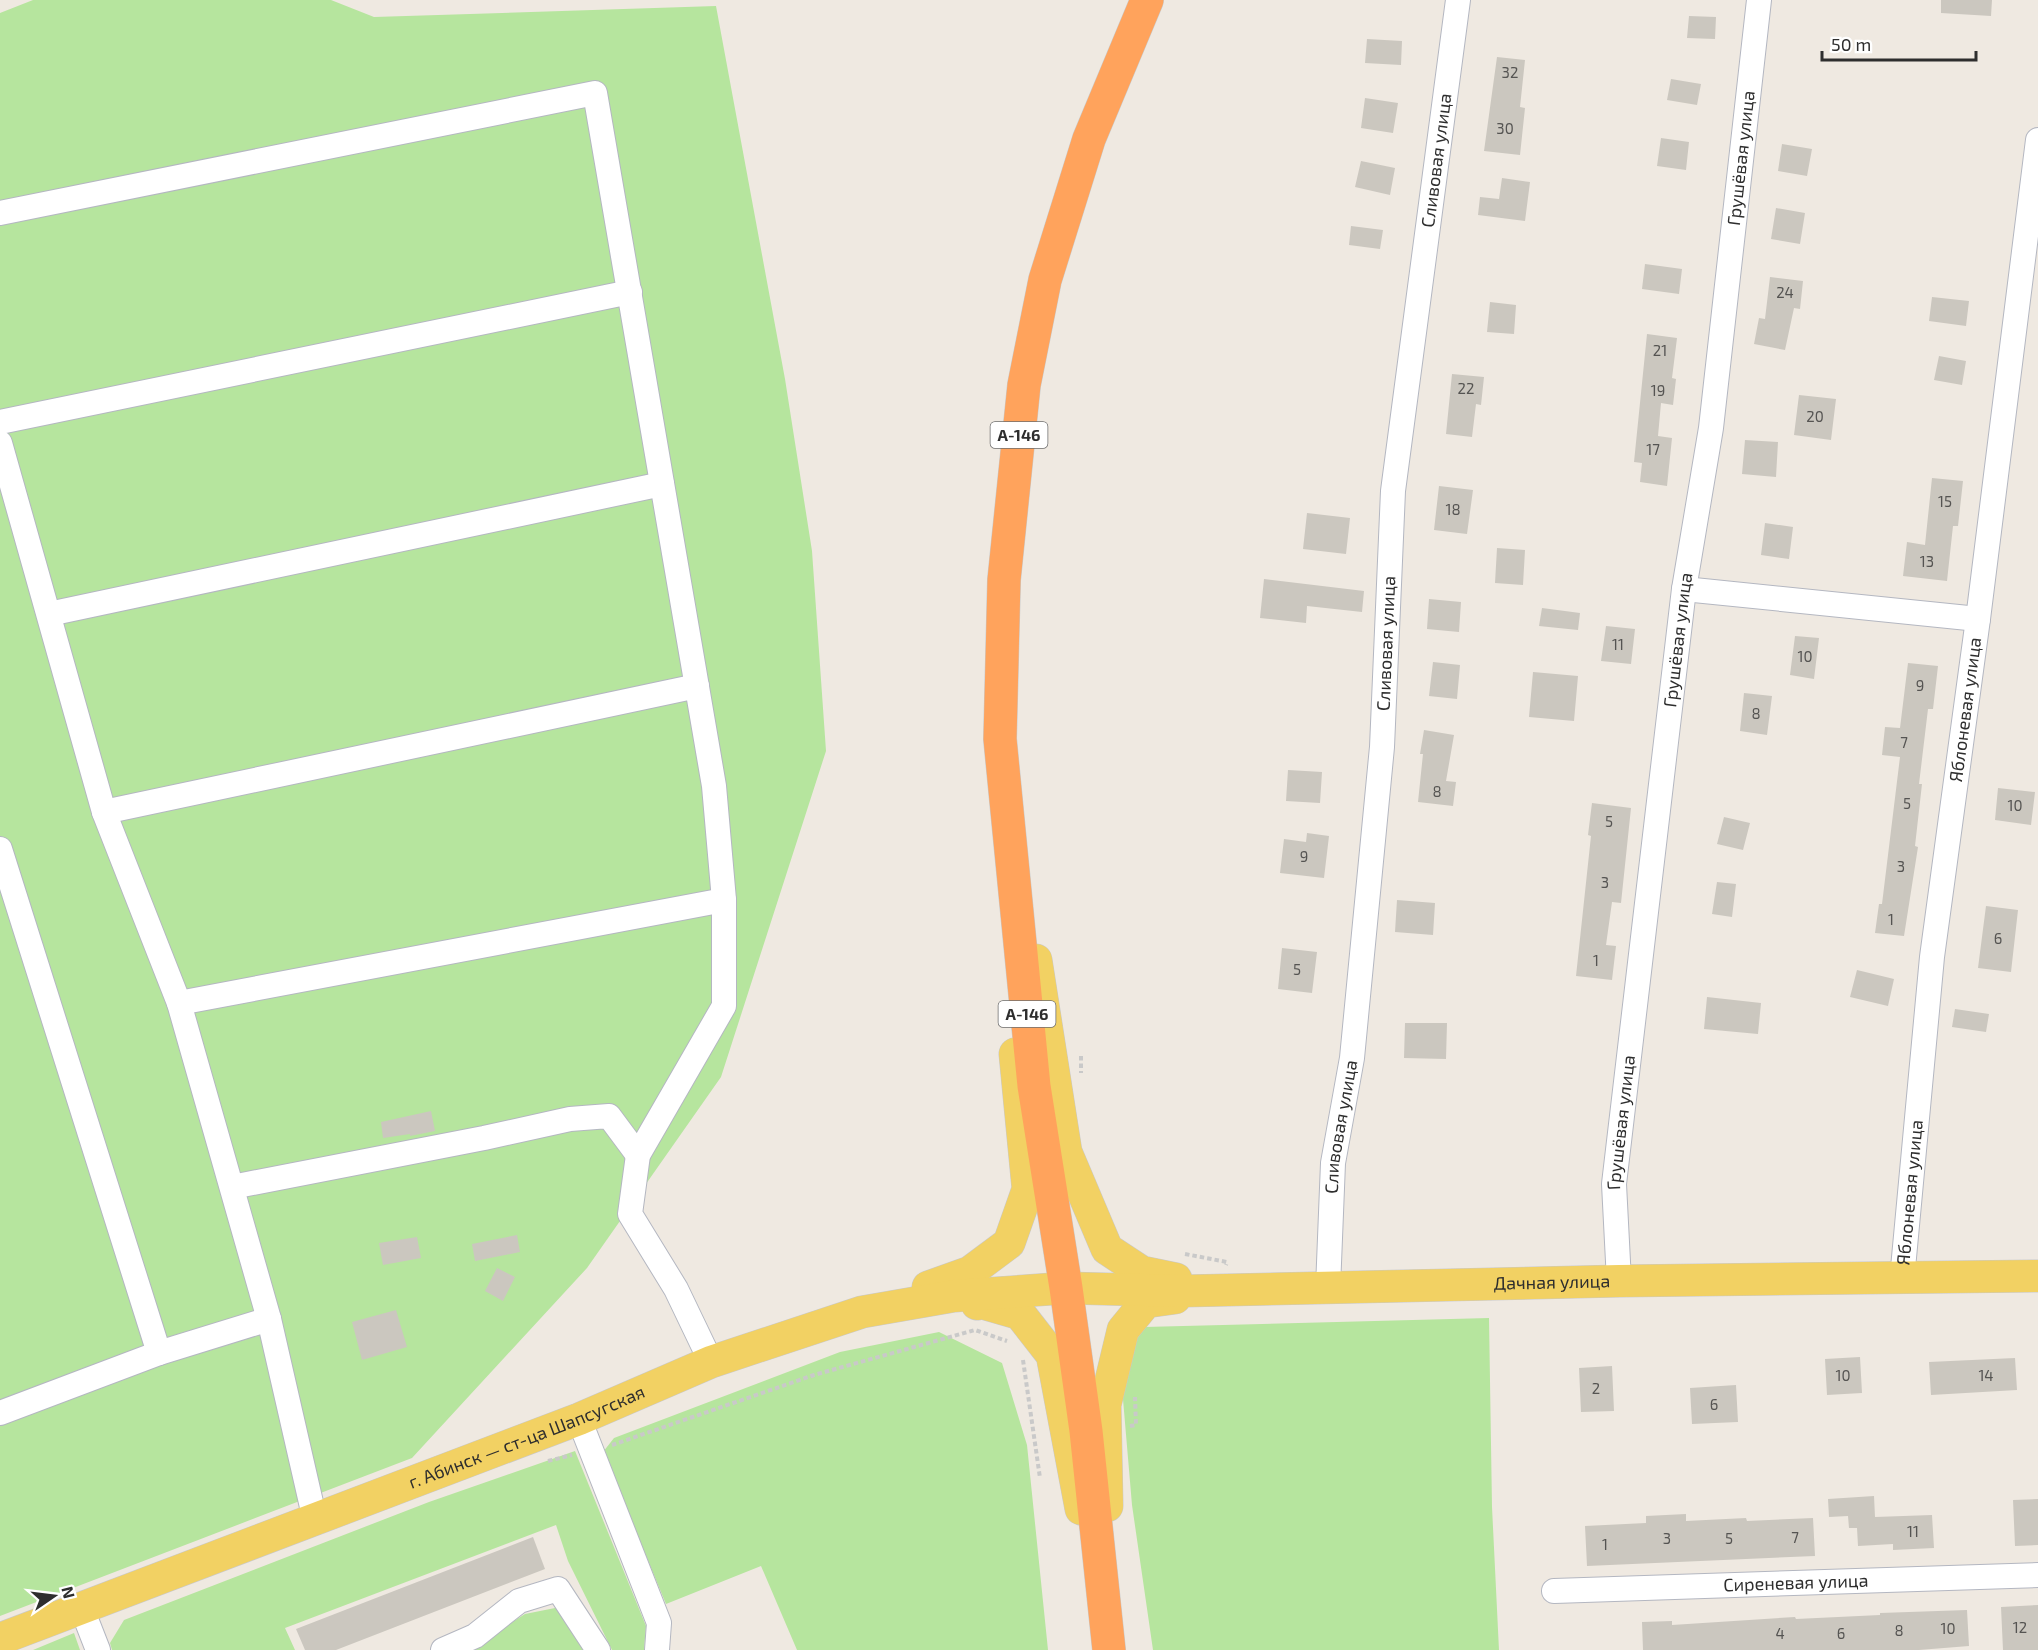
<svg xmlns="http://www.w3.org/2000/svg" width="2038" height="1650" font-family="'Exo 2',sans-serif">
	<rect width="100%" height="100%" fill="#efe9e1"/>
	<path fill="#b6e59e" d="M33,0H331L374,17L716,6L785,379L812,551L826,751L721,1077L587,1268L412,1458L0,1616V13Z
		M1489,1318L1492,1507L1499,1650H1153L1132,1505L1120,1364L1144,1327Z
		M939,1332L1002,1363L1027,1445L1048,1650H797L761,1566L666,1604L603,1452L614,1438L840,1352Z
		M575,1451L646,1626L644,1650H612L568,1561L556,1525L285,1628L295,1650H112L110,1643L124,1620L429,1502Z
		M560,1607L592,1650H464L478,1644L525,1614Z
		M74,1633L80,1650H33Z"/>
	<path fill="#cbc7bf" d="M1941,0H1992L1991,16L1941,13Z
		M1689,16L1716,17L1715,39L1687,38Z
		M1367,39L1402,41L1401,65L1365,63Z
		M1497,57L1525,60L1520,107L1525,108L1520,155L1484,151Z
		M1671,79L1701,84L1697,105L1667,100Z
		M1365,98L1398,103L1393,133L1361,128Z
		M1661,138L1689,142L1686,170L1657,166Z
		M1782,144L1812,149L1807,176L1778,171Z
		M1361,161L1395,168L1390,195L1355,187Z
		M1502,178L1530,182L1525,221L1478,215L1480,197L1499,199Z
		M1776,208L1805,213L1800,244L1771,239Z
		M1351,226L1383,230L1380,249L1349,245Z
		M1645,264L1682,269L1679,294L1642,289Z
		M1770,277L1803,281L1800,309L1794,308L1785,350L1754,344L1759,318L1765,319Z
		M1932,297L1969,301L1966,326L1929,321Z
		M1490,302L1516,305L1514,334L1487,332Z
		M1647,334L1677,338L1672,378L1676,379L1673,405L1661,403L1658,436L1672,438L1667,486L1640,482L1642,463L1634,462Z
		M1939,356L1966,361L1962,385L1934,380Z
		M1452,374L1484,377L1481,405L1476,404L1472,437L1446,434Z
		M1799,395L1836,399L1831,440L1794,435Z
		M1745,440L1778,442L1776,477L1742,474Z
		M1932,478L1963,481L1958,526H1953L1947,581L1903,576L1907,542L1925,545Z
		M1439,486L1473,490L1467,534L1434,530Z
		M1307,513L1350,518L1346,554L1303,549Z
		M1765,523L1793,527L1789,559L1761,555Z
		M1497,548L1525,550L1523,585L1495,583Z
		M1264,579L1364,591L1362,612L1307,606L1306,623L1260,618Z
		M1429,599L1461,602L1459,632L1427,629Z
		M1542,608L1580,613L1578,630L1539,626Z
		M1606,626L1635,629L1631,664L1601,661Z
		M1795,636L1819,638L1814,679L1790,675Z
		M1433,662L1460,665L1457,699L1429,696Z
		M1908,663L1938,666L1933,709H1928L1919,784H1922L1915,846L1918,847L1904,936L1875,933L1879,904H1882L1900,757L1882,755L1885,727L1900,728Z
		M1533,672L1578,676L1574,721L1529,717Z
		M1744,693L1772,696L1767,735L1740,731Z
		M1424,730L1454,735L1446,781L1456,782L1453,806L1418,802L1423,754H1420Z
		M1288,770L1322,772L1320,803L1286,801Z
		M1998,788L2035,792L2031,825L1995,820Z
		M1592,803L1631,808L1621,903L1612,902L1606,945L1616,946L1612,980L1576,976L1591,836L1588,835Z
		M1724,817L1750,823L1743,850L1717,844Z
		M1307,833L1329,836L1324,878L1280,873L1284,839L1306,842Z
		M1717,882L1736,884L1732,917L1712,914Z
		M1397,900L1435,903L1433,935L1395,932Z
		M1986,906L2018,910L2011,972L1978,968Z
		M1282,948L1317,952L1312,993L1278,989Z
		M1857,970L1894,979L1888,1006L1850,997Z
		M1707,997L1761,1003L1758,1034L1704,1029Z
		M1955,1009L1989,1014L1986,1032L1952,1027Z
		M1405,1023H1447L1446,1059L1404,1058Z
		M431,1111L435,1131L410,1136V1134L383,1138L381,1122Z
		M517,1235L520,1252L475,1261L472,1244Z
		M417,1237L421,1258L383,1265L379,1243Z
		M497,1268L515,1277L503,1301L485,1291Z
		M396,1310L407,1347L362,1360L352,1322Z
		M1860,1357L1862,1393L1827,1395L1825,1359Z
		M2015,1358L2017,1390L1931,1395L1929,1362Z
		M1612,1366L1614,1411L1581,1412L1579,1368Z
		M1736,1385L1738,1422L1692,1424L1690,1388Z
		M1874,1496L1875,1517L1932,1515L1934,1548L1893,1550V1544L1858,1546L1857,1528H1849L1848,1516L1829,1517L1828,1499Z
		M2038,1499V1545L2015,1546L2013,1500Z
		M1686,1514V1521L1746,1518L1747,1521L1813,1518L1815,1556L1587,1566L1585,1526L1646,1523V1516Z
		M533,1537L545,1569L336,1650H305L296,1629Z
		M2038,1605V1650H2003L2001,1607Z
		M1967,1610L1969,1646L1919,1650H1643L1642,1622L1672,1621V1625L1795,1617L1796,1619L1880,1615V1613Z"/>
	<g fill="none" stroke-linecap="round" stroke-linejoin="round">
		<defs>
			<g id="minor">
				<path d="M0,213L595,93L714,786L724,900V1006L638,1155L630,1214L676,1289L711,1362"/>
				<path d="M0,422L630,292"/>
				<path d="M0,443L104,812L179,1003L269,1319L315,1520"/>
				<path d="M1684,589L1978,619"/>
				<path d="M49,614L662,484"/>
				<path d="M104,812L697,686"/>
				<path d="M0,849L159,1353"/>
				<path d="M179,1003L724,900"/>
				<path d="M232,1187L484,1138L570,1119L609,1116L638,1155"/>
				<path id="s1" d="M1902,1279L1932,957L1978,619L2038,140"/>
				<path id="s2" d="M1619,1281L1614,1184L1684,589L1711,428L1759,0"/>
				<path id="s3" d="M1328,1288L1333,1163L1352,1058L1382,747L1393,491L1458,0"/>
				<path d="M0,1413L159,1353L269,1319"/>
				<path d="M579,1419L659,1623L657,1650"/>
				<path id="s4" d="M1554,1591L2038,1575"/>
				<path d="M82,1609L98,1650"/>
				<path d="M443,1650L475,1636L519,1601L558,1589L598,1650"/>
			</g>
			<g id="major">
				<path d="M1036,960L1066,1152L1107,1249L1142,1272L1176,1279"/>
				<path d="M928,1287L970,1272L1009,1243L1028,1189L1015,1054"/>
				<path d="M977,1304L982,1303L1020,1314L1052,1355L1081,1509"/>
				<path d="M1107,1506L1105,1405L1123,1330L1146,1302L1175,1298"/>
				<path id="s5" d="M0,1639L579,1419L711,1362L862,1312L954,1296L1066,1288L1183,1291L1619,1281L2038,1276"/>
			</g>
			<path id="highway" d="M1109,1650L1086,1431L1066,1288L1034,1086L1000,739L1004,580L1024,385L1045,280L1089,139L1147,0"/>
		</defs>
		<use href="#minor" stroke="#b4b7c1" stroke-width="26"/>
		<use href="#major" stroke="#c9c9c9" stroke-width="33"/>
		<use href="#highway" stroke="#c9c9c9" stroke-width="34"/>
		<path stroke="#c9c9c9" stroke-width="4" stroke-dasharray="4.5 3" stroke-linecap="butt" d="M1081,1056V1073
			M1185,1254L1227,1262L1226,1265
			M1023,1360L1040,1478
			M1130,1426L1136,1425L1135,1397
			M612,1445L814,1375L975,1330L1007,1341
			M548,1461L572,1455"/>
		<use href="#minor" stroke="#fff" stroke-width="24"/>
		<use href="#major" stroke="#f2d163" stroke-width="32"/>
		<use href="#highway" stroke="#ffa35c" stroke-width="33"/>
	</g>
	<g text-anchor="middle" stroke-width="4.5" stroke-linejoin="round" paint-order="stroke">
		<g font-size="15" fill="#555452">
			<text x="1510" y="78">32</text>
			<text x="1505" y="134">30</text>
			<text x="1785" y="298">24</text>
			<text x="1660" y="356">21</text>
			<text x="1466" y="394">22</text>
			<text x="1658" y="396">19</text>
			<text x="1815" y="422">20</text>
			<text x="1653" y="455">17</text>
			<text x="1945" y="507">15</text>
			<text x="1453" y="515">18</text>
			<text x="1927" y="567">13</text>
			<text x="1618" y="650">11</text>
			<text x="1805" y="662">10</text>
			<text x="1920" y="691">9</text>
			<text x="1756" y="719">8</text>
			<text x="1904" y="748">7</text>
			<text x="1437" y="797">8</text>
			<text x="1907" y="809">5</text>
			<text x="2015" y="811">10</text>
			<text x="1609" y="827">5</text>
			<text x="1304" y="862">9</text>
			<text x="1901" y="872">3</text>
			<text x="1605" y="888">3</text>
			<text x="1891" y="925">1</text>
			<text x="1998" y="944">6</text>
			<text x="1596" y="966">1</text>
			<text x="1297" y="975">5</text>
			<text x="1843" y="1381">10</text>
			<text x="1986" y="1381">14</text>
			<text x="1596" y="1394">2</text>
			<text x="1714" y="1410">6</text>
			<text x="1913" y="1537">11</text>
			<text x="1795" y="1543">7</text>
			<text x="1667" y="1544">3</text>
			<text x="1729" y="1544">5</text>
			<text x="1605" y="1550">1</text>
			<text x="2020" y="1633">12</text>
			<text x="1948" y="1634">10</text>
			<text x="1899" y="1636">8</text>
			<text x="1780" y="1639">4</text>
			<text x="1841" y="1639">6</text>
		</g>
		<g fill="#fff" stroke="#6d6d6d" stroke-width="1.5">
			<rect x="990.5" y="422" width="57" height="26" rx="4.5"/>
			<rect x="998.5" y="1001" width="57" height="26" rx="4.5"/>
		</g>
		<g font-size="16" font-weight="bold" fill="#2e2e2e">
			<text x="1019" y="441">А-146</text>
			<text x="1027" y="1020">А-146</text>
		</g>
		<g font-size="18" fill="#2e2e2e" stroke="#fff">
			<text dy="6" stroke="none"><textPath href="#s2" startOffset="1131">Грушёвая улица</textPath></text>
			<text dy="6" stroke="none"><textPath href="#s3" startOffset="1134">Сливовая улица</textPath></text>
			<text dy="6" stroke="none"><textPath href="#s2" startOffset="645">Грушёвая улица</textPath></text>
			<text dy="6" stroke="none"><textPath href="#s3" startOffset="648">Сливовая улица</textPath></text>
			<text dy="6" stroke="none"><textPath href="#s1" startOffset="573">Яблоневая улица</textPath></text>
			<text dy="6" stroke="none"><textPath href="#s2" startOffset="159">Грушёвая улица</textPath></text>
			<text dy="6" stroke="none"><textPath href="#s3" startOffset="162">Сливовая улица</textPath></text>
			<text dy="6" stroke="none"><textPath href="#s1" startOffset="87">Яблоневая улица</textPath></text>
			<text dy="6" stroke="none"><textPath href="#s5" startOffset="1614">Дачная улица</textPath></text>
			<text dy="6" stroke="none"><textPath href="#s5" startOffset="564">г. Абинск — ст-ца Шапсугская</textPath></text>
			<text dy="6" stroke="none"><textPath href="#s4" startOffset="242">Сиреневая улица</textPath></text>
		</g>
	</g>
	<g transform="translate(54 1596) rotate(76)" stroke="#ffffff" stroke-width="4.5" paint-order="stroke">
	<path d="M0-4.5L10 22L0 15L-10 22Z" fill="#2e2e2e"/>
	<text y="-9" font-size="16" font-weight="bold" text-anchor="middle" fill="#2e2e2e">N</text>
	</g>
	<path d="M1822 51v9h154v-9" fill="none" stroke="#2e2e2e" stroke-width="3"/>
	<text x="1831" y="51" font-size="18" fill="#2e2e2e" stroke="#ffffff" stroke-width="4.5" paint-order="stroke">50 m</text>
</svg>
